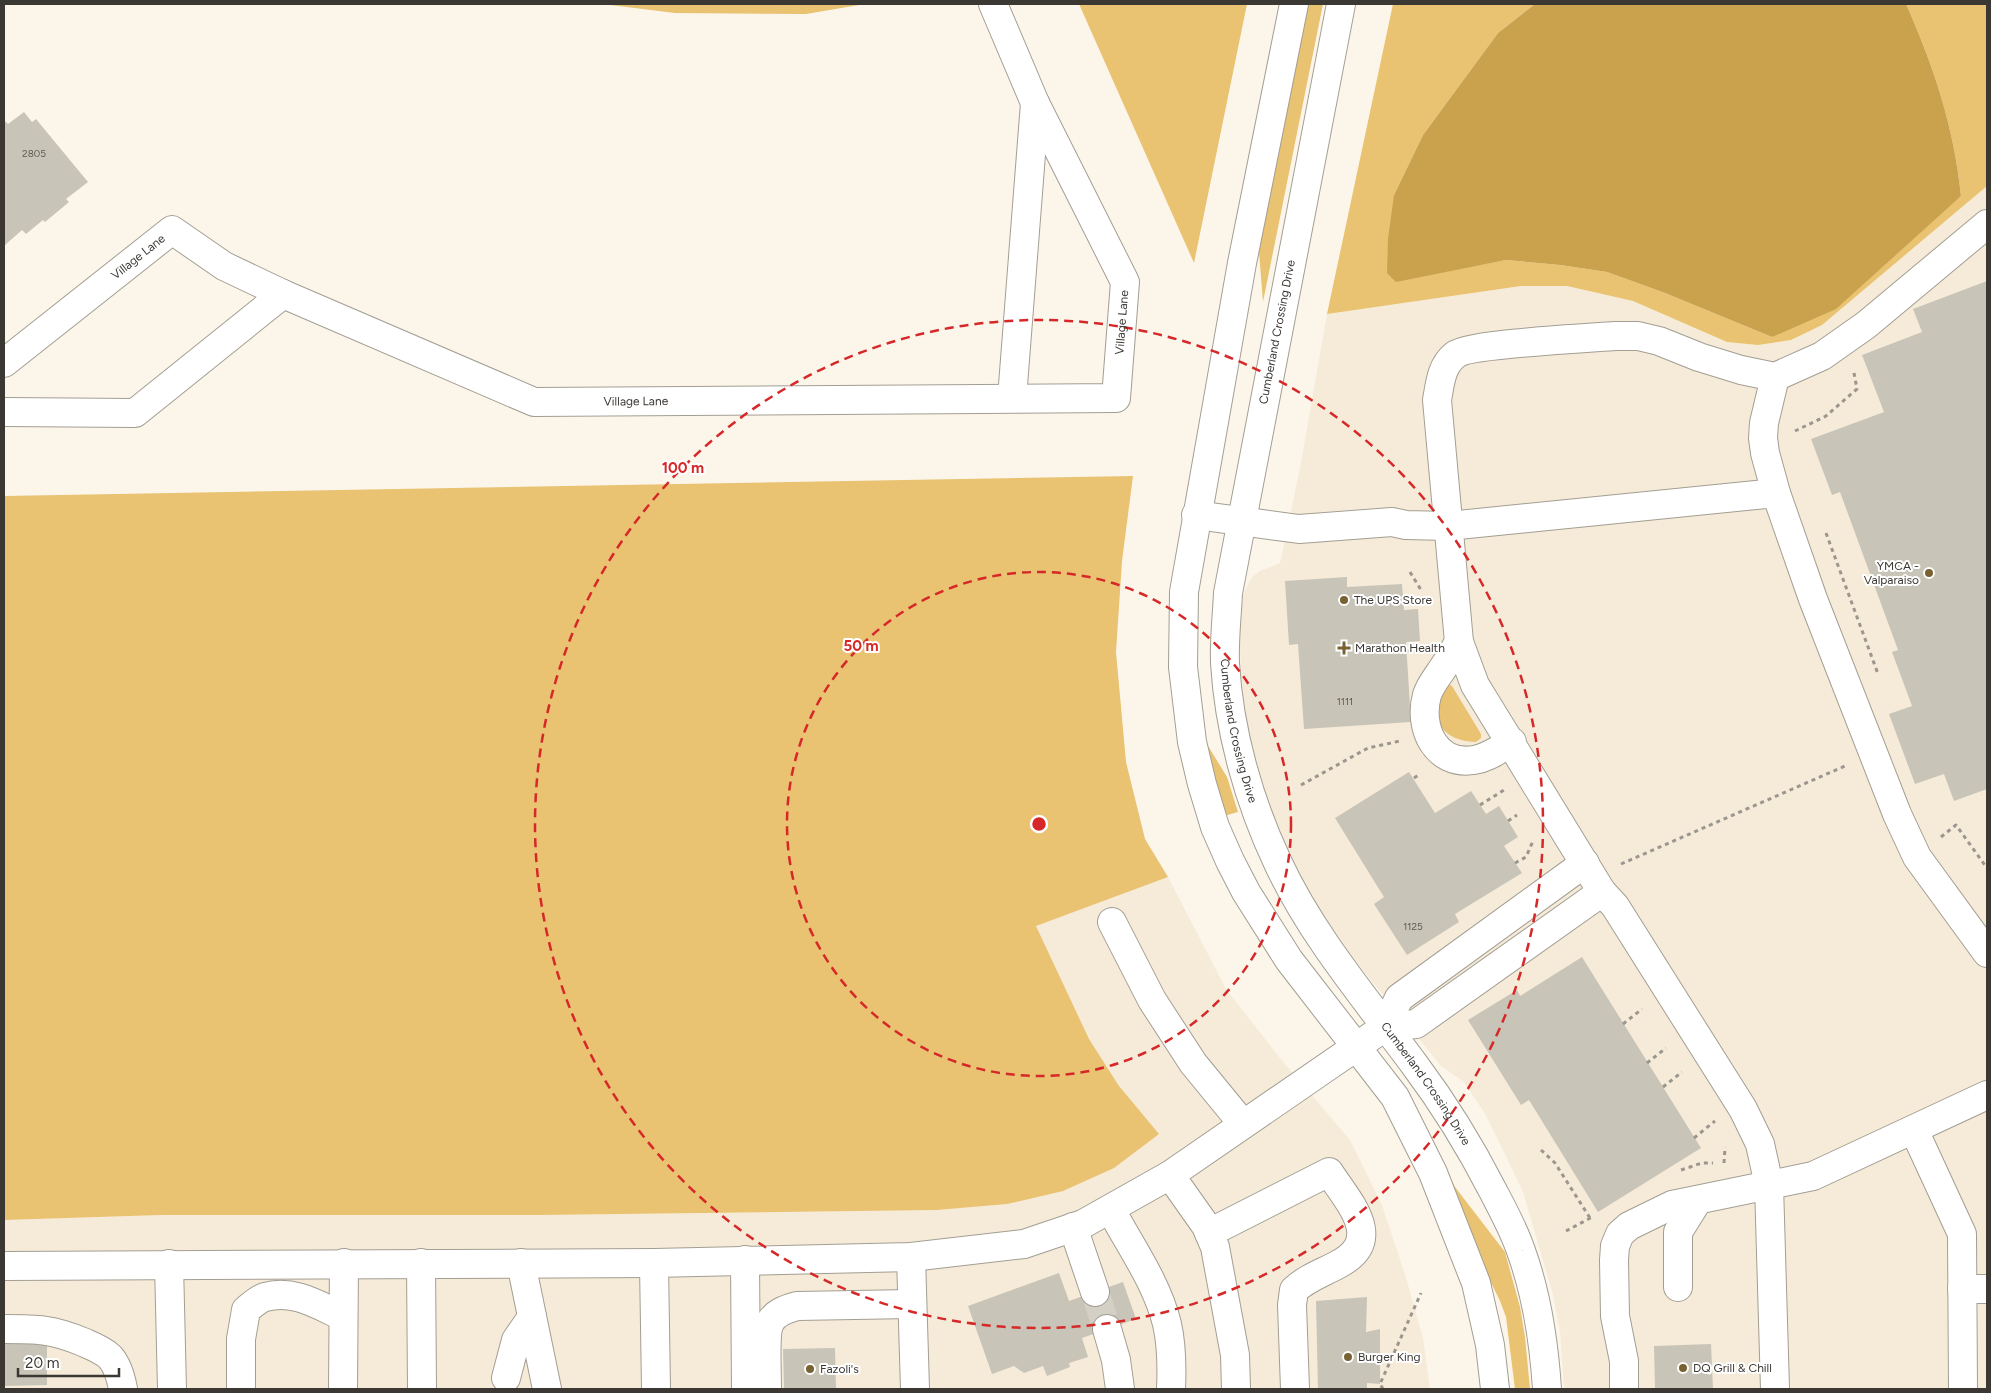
<svg xmlns="http://www.w3.org/2000/svg" width="1991" height="1393" font-family="Figtree,sans-serif">
	<rect width="100%" height="100%" fill="#fcf6ea"/>
	<path fill="#f5ebd8" d="M1987,186V1389H1564L1560,1332L1553,1295L1523,1192L1501,1146L1484,1112L1463,1081L1442,1067L1344,947L1311,897L1277,828L1262,788L1250,740L1242,686L1239,632L1240,602L1251,578L1260,571L1280,563L1300,468L1327,314L1521,286H1567L1633,301L1727,342L1758,345L1791,340L1822,325Z
		M1168,877L1226,989L1280,1058L1350,1140L1382,1205L1405,1274L1423,1338L1430,1389H4V1220L161,1215H539L937,1210L1007,1204L1119,1086L1089,1039L1036,926Z"/>
	<path fill="#e9c272" d="M602,4H865L806,14L675,13Z
		M1079,4H1247L1194,263Z
		M1308,4H1323L1263,302L1259,252Z
		M1393,4H1535L1498,33L1423,135L1394,195L1395,281L1506,260L1560,265L1607,272L1665,293L1772,337L1961,196C1954,127 1934,67 1906,4H1987V186L1822,325L1791,340L1758,345L1727,342L1633,301L1567,286H1521L1327,314Z
		M1133,476L1122,561L1116,652L1126,762L1145,839L1168,877L1036,926L1089,1039L1119,1086L1159,1134L1114,1168L1063,1191L1007,1204L937,1210L539,1215H161L4,1220V496Z
		M1445,682L1452,686L1481,734V738L1476,742C1453,741 1434,731 1437,704C1438,697 1442,689 1445,682Z
		M1205,741L1227,777L1238,812L1224,816Z
		M1438,1153L1455,1187L1505,1252L1520,1307L1525,1337L1530,1389H1515L1506,1317L1500,1301L1477,1254Z"/>
	<path fill="#caa24e" d="M1535,4H1906C1934,67 1954,127 1961,196L1836,309L1772,337L1665,293L1607,272L1560,265L1506,260L1396,282L1387,273L1388,239L1394,195L1423,135L1498,33Z"/>
	<path fill="#c9c4b8" d="M24,112L32,122L36,119L88,182L66,199L69,202L45,222L43,220L26,234L22,230L4,246V122L5,121L8,124Z
		M1987,281V789L1954,801L1944,774L1915,784L1889,714L1912,706L1892,652L1898,650L1840,492L1832,495L1811,439L1884,412L1862,355L1922,332L1913,309Z
		M1347,577V587L1402,584L1404,610L1418,609L1420,641L1406,642L1411,722L1304,729L1298,644L1289,645L1285,581Z
		M1409,772L1435,813L1471,791L1486,814L1499,806L1518,837L1504,846L1522,873L1455,914L1459,922L1407,955L1374,904L1384,897L1335,818Z
		M1582,957L1701,1148L1598,1212L1529,1100L1521,1105L1468,1020L1517,990L1520,996Z
		M1059,1273L1069,1301L1123,1282L1136,1319L1082,1338L1088,1357L1069,1363L1070,1367L1047,1376L1043,1366L1024,1373L1014,1366L992,1374L968,1306Z
		M1367,1297L1366,1332L1380,1329V1384L1367,1383V1389H1318L1316,1301Z
		M4,1344H47V1385L4,1386Z
		M1711,1344L1713,1389H1655L1654,1346Z
		M835,1348L836,1389H784L783,1349Z"/>
	<g fill="none" stroke-linecap="round" stroke-linejoin="round">
		<path stroke="#d5d0c6" stroke-width="28" stroke-dasharray="28 14" stroke-linecap="butt" d="M1095,1292L1107,1329"/>
		<defs>
			<g id="minor">
				<path d="M1294,4L1242,263L1184,592L1183,667L1192,742L1202,784L1215,827L1230,861L1246,892L1289,960L1395,1097L1433,1173L1476,1283L1490,1345L1495,1389"/>
				<path id="s1" d="M1341,4L1228,593C1227,616 1224,640 1225,663C1229,731 1249,802 1278,863C1312,936 1366,999 1414,1064C1444,1104 1470,1146 1493,1191C1503,1210 1514,1230 1521,1251C1537,1295 1544,1343 1547,1389"/>
				<path id="s2" d="M4,363L172,230L224,266L283,294"/>
				<path d="M1775,377L1764,423L1763,438L1765,453L1776,493L1813,599L1897,814L1917,857L1987,953"/>
				<path d="M1012,398L1035,103"/>
				<path id="s3" d="M4,412L135,413L283,294L534,402L1116,398L1125,282L1035,103L993,4"/>
				<path d="M1196,515L1299,529L1392,522L1406,525L1448,526L1776,493"/>
				<path d="M1459,642C1454,650 1450,658 1445,665C1439,675 1431,683 1427,695C1418,727 1435,766 1474,760C1488,758 1499,749 1512,742"/>
				<path d="M1112,922L1152,1000L1193,1063L1243,1124"/>
				<path d="M1385,1027L1416,1024L1602,892"/>
				<path d="M1914,1130L1962,1234L1963,1389"/>
				<path d="M1170,1175L1206,1226L1215,1247L1235,1355L1236,1389"/>
				<path d="M1111,1210C1131,1247 1157,1283 1167,1324C1172,1346 1172,1367 1171,1389"/>
				<path d="M1073,1227L1095,1292"/>
				<path d="M1209,1233L1329,1172C1349,1203 1386,1240 1337,1265C1322,1273 1307,1278 1294,1290L1292,1305L1295,1389"/>
				<path d="M911,1257L915,1389"/>
				<path d="M745,1260L746,1389"/>
				<path d="M421,1263L422,1389"/>
				<path d="M521,1263L547,1389"/>
				<path d="M654,1263L656,1389"/>
				<path d="M169,1264L172,1389"/>
				<path d="M4,1266L654,1263L911,1257L1024,1244L1083,1224L1170,1175L1385,1027L1399,998L1585,863"/>
				<path d="M1678,1287V1232L1698,1200"/>
				<path d="M1962,1289H1987"/>
				<path d="M4,1329C37,1329 52,1329 83,1342C92,1346 103,1350 110,1357C118,1366 121,1378 123,1389"/>
				<path d="M1107,1329L1116,1360L1120,1389"/>
				<path d="M506,1378L516,1340L532,1317"/>
				<path d="M241,1389V1339L246,1310C251,1306 258,1299 265,1297C293,1289 318,1305 342,1316"/>
				<path d="M343,1389L344,1263"/>
				<path d="M767,1389C767,1376 765,1335 769,1325C773,1313 786,1309 797,1306L912,1304"/>
				<path d="M1624,1389V1361L1615,1316L1614,1260L1615,1246L1620,1234L1629,1226L1672,1205L1813,1176L1987,1095"/>
				<path d="M1775,1389L1769,1185L1760,1144L1743,1109L1615,906L1602,892L1475,685L1459,642L1437,400C1440,384 1441,366 1455,355C1468,344 1590,338 1615,336H1638L1659,341L1699,357L1741,370L1775,377L1822,356L1866,325L1987,224"/>
			</g>
		</defs>
		<use href="#minor" stroke="#a39e93" stroke-width="30"/>
		<path stroke="#9b968e" stroke-width="3" stroke-dasharray="4 4" stroke-linecap="butt" d="M1795,431L1826,416L1857,389L1854,373
			M1826,533L1878,674
			M1410,572L1421,590
			M1406,651H1416
			M1414,778L1420,774
			M1301,785L1368,748L1400,741
			M1480,805L1504,790
			M1508,821L1517,815
			M1941,837L1956,825L1987,868
			M1515,863L1526,857L1533,841
			M1621,864L1845,766
			M1623,1024L1642,1009
			M1647,1063L1666,1048
			M1663,1087L1682,1072
			M1694,1138L1715,1121
			M1541,1150L1555,1163L1590,1218
			M1724,1163L1725,1147
			M1681,1170L1702,1163H1713
			M1566,1231L1594,1216
			M1383,1389L1380,1384L1421,1293"/>
		<use href="#minor" stroke="#fff" stroke-width="28"/>
	</g>
	<g fill="none" stroke="#d62828" stroke-width="2.5" stroke-dasharray="9 6">
		<circle cx="1039" cy="824" r="252"/>
		<circle cx="1039" cy="824" r="504"/>
	</g>
	<g fill="#796232" stroke="#fff" stroke-width="2">
		<circle cx="1929" cy="573" r="5"/>
		<circle cx="1344" cy="600" r="5"/>
		<path d="M1341.5 640.5h5v5h5v5h-5v5h-5v-5h-5v-5h5z"/>
		<circle cx="1348" cy="1357" r="5"/>
		<circle cx="1683" cy="1368" r="5"/>
		<circle cx="810" cy="1369" r="5"/>
	</g>
	<g text-anchor="middle" stroke-width="4" stroke-linejoin="round" paint-order="stroke">
		<g font-size="10" fill="#5e5b55">
			<text x="34" y="157">2805</text>
			<text x="1345" y="705">1111</text>
			<text x="1413" y="930">1125</text>
		</g>
		<g font-size="12" fill="#3b3834" stroke="#fff">
			<text dy="4" stroke="none"><textPath href="#s2" startOffset="171">Village Lane</textPath></text>
			<text dy="4" stroke="none"><textPath href="#s3" startOffset="1252">Village Lane</textPath></text>
			<text transform="translate(1277 332) rotate(-79)" y="4">Cumberland Crossing Drive</text>
			<text dy="4" stroke="none"><textPath href="#s3" startOffset="696">Village Lane</textPath></text>
			<text dy="4" stroke="none"><textPath href="#s1" startOffset="739">Cumberland Crossing Drive</textPath></text>
			<text dy="4" stroke="none"><textPath href="#s1" startOffset="1144">Cumberland Crossing Drive</textPath></text>
		</g>
		<g font-size="12" fill="#3b3834" stroke="#fff" text-anchor="start">
			<text x="1919" y="570" text-anchor="end">YMCA -<tspan x="1919" dy="14">Valparaiso</tspan></text>
			<text x="1354" y="604">The UPS Store</text>
			<text x="1355" y="652">Marathon Health</text>
			<text x="1358" y="1361">Burger King</text>
			<text x="1693" y="1372">DQ Grill &amp; Chill</text>
			<text x="820" y="1373">Fazoli's</text>
		</g>
	</g>
	<circle cx="1039" cy="824" r="8" fill="#d62828" stroke="#fff" stroke-width="2.5"/>
	<g font-size="15" text-anchor="middle" font-weight="bold" fill="#d62828" stroke="#fff" stroke-width="4" stroke-linejoin="round" paint-order="stroke">
		<text x="683" y="473">100 m</text>
		<text x="861" y="651">50 m</text>
	</g>
	<rect width="1991" height="1393" fill="none" stroke="#3b3834" stroke-width="10"/>
	<path d="M18 1368v8h101v-8" fill="none" stroke="#3b3834" stroke-width="2.5"/>
	<text x="25" y="1368" font-size="15" fill="#3b3834" stroke="#ffffff" stroke-width="4" paint-order="stroke">20 m</text>
</svg>
